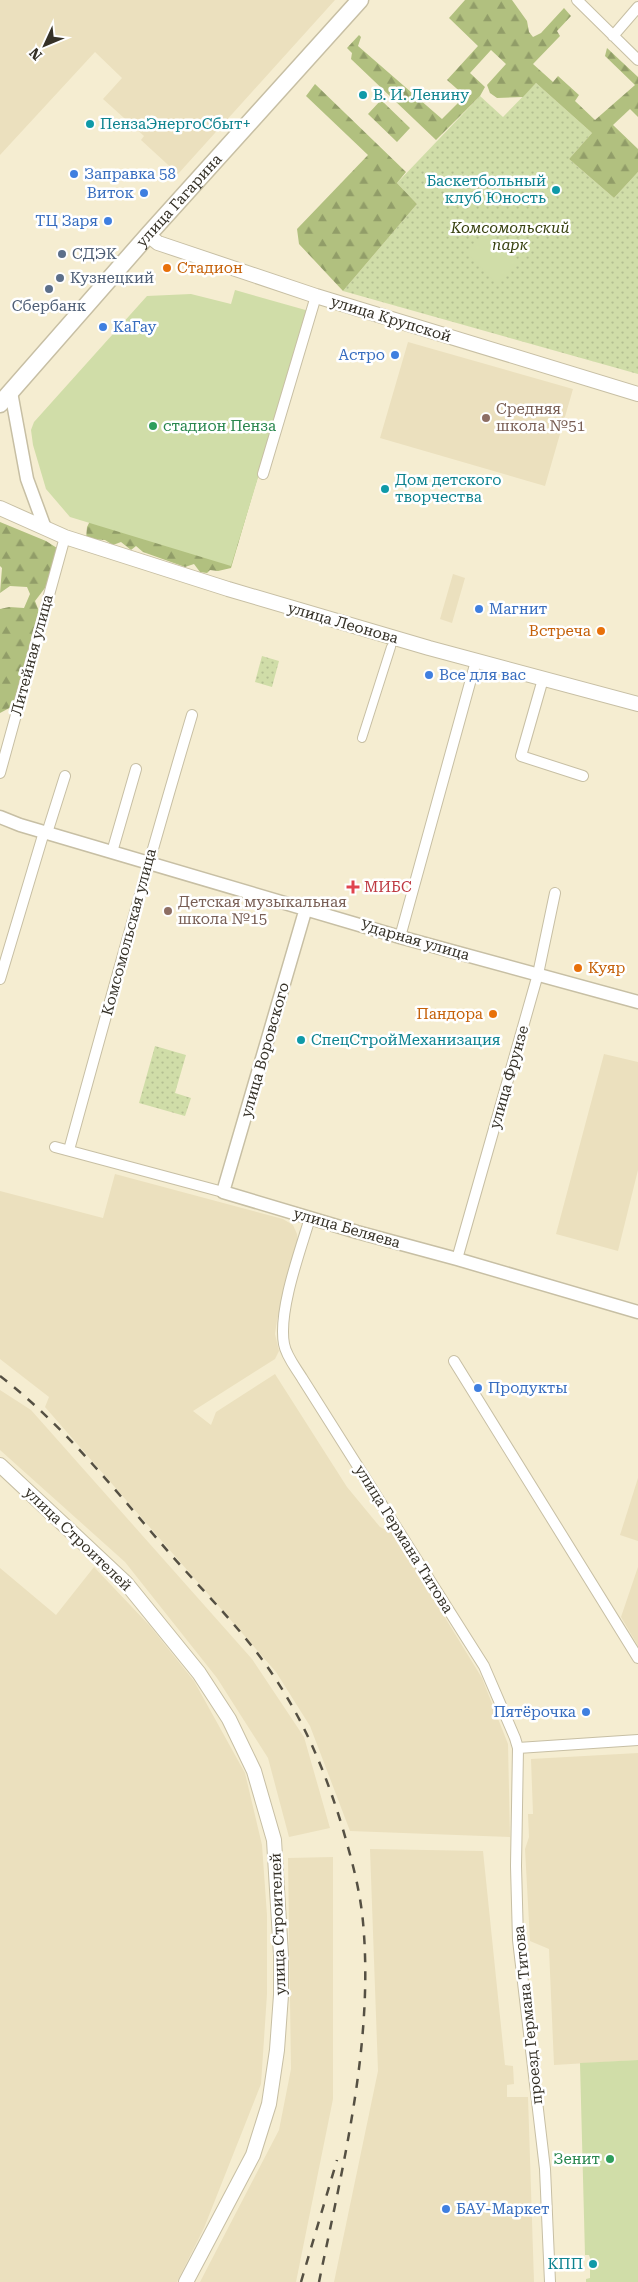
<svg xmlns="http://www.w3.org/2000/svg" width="638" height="2282" font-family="'Roboto Serif',serif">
	<defs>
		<pattern id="green-dots" width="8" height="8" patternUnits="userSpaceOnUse" patternTransform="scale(1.25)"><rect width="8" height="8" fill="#d0dda8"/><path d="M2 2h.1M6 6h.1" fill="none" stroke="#b3be91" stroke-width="1.8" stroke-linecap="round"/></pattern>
		<pattern id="forest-firs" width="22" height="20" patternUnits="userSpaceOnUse" patternTransform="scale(1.25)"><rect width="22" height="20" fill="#b1c07f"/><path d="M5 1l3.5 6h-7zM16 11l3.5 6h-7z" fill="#919d68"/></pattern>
	</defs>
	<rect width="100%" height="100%" fill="#f5edd1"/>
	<path fill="#ebe0be" d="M0,0H335L178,174L141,140L144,136L103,99L122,78L95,52L0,155Z
		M408,342L573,389L545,486L380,438Z
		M453,574L465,578L452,623L440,619Z
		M604,1054L638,1062V1170L618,1251L556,1234Z
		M115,1174L283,1219L293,1225L297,1234L298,1245L277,1320L275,1334L279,1351L275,1359L193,1411L211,1425L216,1412L275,1374L347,1487L380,1527L394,1534L482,1678L508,1744L510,1837L350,1831L310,1726L276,1672L45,1407L49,1397L0,1359V1191L103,1218Z
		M0,1390L31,1410L252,1659L304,1737L330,1828L289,1837L268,1758L217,1678L125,1562L0,1450Z
		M638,1478V1541L620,1535Z
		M94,1567L150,1626L194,1681L245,1773L262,1845L267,1915V1994L261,2084L204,2228L177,2282H0V1568L56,1615Z
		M638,1567V1646L621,1617Z
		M638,1753V2060L554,2065L549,1949L530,1941L525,1849L529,1837L528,1814H533L531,1759Z
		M370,1849L483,1851L505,2065L513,2066L514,2084L507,2085V2097H528L534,2282H334L378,2071Z
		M333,1857V2099L296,2282H200L279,2130L291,2069L288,1858Z"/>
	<path fill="url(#green-dots)" d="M536,83L592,133L569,159L614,198L638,172V374L343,291L417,204L397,183L480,96L503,117Z
		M262,656L279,661L272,687L255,682Z
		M155,1046L186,1055L175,1093L191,1098L185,1116L139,1103Z"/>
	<path fill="url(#forest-firs)" d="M465,0H512L527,21L529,32L533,37L541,33L564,8L571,16L557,31L560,36L533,64L553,82L558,76L579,95L575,101L595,120L635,85L605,56L607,48L638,77V117L630,109L613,125L638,149V172L614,198L569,159L592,133L536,83L523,97L497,98L490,93L487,85L506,64L491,50L470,73L485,87L480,96L436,140L351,59L352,53L347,48L359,35L361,37L358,46L442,119L465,96L447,80L478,46L449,18Z
		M315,84L406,172L397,183L417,204L343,291L299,244L297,229L368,155L306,96Z
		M381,100L410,128L397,142L368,114Z
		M285,384L231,568L218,571L210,570L207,573L200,572L194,564L185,567L143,552L136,546L131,550L121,542L113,545L105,540L86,539L87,527L92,517Z
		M0,522L46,541L57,548L54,568L45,588L35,601L40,614L15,705L0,713V609L9,607L24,608L30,594L27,587L10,586L0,593L2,568L0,566Z"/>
	<path fill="#d0dda8" d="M488,230L519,262L497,284L466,252Z
		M235,290L309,311L231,566L70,517L46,489L33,445L31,430L34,422L147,296L191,294L231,304Z
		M638,2060V2282H586V2279L590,2278V2258L589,2255H585L580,2063Z"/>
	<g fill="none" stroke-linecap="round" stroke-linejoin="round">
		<defs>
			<path id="pedestrian" d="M362,738L391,647"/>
			<path id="minor" d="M577,0L638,60
				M613,36L638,7
				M263,474L316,296
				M543,679L521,756L583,776
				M0,773L65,537
				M47,833L65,776
				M112,852L136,769
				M400,937L476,661
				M0,979L44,832
				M55,1147L223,1192
				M69,1150C109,1004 149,859 192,715
				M310,1218C300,1251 278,1311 284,1344C286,1356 296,1368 302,1378L484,1666L515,1738L518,1748L516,1866L518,1940L545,2169L550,2282
				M457,1259L538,974L555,893
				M454,1361L638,1658
				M518,1748L638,1740"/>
			<path id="tertiary" d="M11,392L27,479L45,528
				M0,817L20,825L400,937L638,1002
				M306,908L223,1192L357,1232L457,1259L638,1312"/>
			<path id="secondary" d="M148,235L158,243L316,296L638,394
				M0,508L65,537L228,589L429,648L638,704
				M0,1465L126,1583L199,1673L229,1719L254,1771L274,1840L281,1955V1995L277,2050L269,2104L253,2155L186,2282"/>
			<g id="primary">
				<path id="s1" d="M0,404L148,235L360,0"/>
			</g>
		</defs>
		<use href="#pedestrian" stroke="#c7bfa4" stroke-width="10"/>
		<use href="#minor" stroke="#c7bfa4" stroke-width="12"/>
		<use href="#tertiary" stroke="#c7bfa4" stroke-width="15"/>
		<use href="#secondary" stroke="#c7bfa4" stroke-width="16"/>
		<use href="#primary" stroke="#c7bfa4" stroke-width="19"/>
		<use href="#pedestrian" stroke="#fff" stroke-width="8"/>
		<use href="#minor" stroke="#fff" stroke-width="10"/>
		<use href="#tertiary" stroke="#fff" stroke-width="12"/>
		<use href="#secondary" stroke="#fff" stroke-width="14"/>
		<use href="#primary" stroke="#fff" stroke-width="16"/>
		<path stroke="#555043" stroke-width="2.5" stroke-dasharray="9 9" stroke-linecap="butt" d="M0,1376C66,1427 118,1494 172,1556C207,1595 244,1632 273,1675C305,1723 325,1771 342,1826C351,1857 360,1889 363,1922C374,2042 343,2165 319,2282
			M301,2282L337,2160"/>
	</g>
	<g fill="#0f9aa8" stroke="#fff" stroke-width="2">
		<circle cx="363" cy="95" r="5"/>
		<circle cx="90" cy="124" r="5"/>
		<circle cx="556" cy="190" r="5"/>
		<circle cx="385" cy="489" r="5"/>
		<circle cx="301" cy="1040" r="5"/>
		<circle cx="593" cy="2264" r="5"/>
	</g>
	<g fill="#3f7fe0" stroke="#fff" stroke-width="2">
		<circle cx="74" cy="174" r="5"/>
		<circle cx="144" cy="193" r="5"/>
		<circle cx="108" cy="221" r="5"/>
		<circle cx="103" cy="327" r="5"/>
		<circle cx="395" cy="355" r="5"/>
		<circle cx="479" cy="609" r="5"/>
		<circle cx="429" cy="675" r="5"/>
		<circle cx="478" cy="1388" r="5"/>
		<circle cx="586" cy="1712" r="5"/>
		<circle cx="446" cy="2209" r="5"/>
	</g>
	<g fill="#5c6f8a" stroke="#fff" stroke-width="2">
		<circle cx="62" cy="254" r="5"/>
		<circle cx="60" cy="278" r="5"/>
		<circle cx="49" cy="289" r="5"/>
	</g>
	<g fill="#e8710a" stroke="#fff" stroke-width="2">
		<circle cx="167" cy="268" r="5"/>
		<circle cx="601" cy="631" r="5"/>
		<circle cx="578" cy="968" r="5"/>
		<circle cx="493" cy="1014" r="5"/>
	</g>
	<g fill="#8d6e63" stroke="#fff" stroke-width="2">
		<circle cx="486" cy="418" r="5"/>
		<circle cx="168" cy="911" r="5"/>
	</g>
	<g fill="#2e9e5b" stroke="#fff" stroke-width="2">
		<circle cx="153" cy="426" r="5"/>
		<circle cx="610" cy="2159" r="5"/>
	</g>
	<path fill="#e0444e" stroke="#fff" stroke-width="2" d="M350.5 879.5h5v5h5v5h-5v5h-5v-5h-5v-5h5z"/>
	<g text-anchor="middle" stroke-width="5" stroke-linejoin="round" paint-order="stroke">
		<g font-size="15" fill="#0d838f" stroke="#fff" text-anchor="start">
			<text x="373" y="100">В. И. Ленину</text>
			<text x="100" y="129">ПензаЭнергоСбыт+</text>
			<text x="546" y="186" text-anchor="end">Баскетбольный<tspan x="546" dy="17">клуб Юность</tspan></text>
			<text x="395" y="485">Дом детского<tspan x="395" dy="17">творчества</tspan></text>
			<text x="311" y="1045">СпецСтройМеханизация</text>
			<text x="583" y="2269" text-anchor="end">КПП</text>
		</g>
		<g font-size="15" fill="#366cbe" stroke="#fff" text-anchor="start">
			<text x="84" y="179">Заправка 58</text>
			<text x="134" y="198" text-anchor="end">Виток</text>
			<text x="98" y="226" text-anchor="end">ТЦ Заря</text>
			<text x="113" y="332">КаГау</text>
			<text x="385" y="360" text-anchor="end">Астро</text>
			<text x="489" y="614">Магнит</text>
			<text x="439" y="680">Все для вас</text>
			<text x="488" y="1393">Продукты</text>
			<text x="576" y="1717" text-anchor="end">Пятёрочка</text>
			<text x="456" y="2214">БАУ-Маркет</text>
		</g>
		<g font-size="15" fill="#353127" stroke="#fff">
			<text dy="5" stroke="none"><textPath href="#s1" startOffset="271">улица Гагарина</textPath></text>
			<text transform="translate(391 319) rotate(17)" y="5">улица Крупской</text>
			<text transform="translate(343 623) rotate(16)" y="5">улица Леонова</text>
			<text transform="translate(32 655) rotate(-75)" y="5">Литейная улица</text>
			<text transform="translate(129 932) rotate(-75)" y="5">Комсомольская улица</text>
			<text transform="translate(415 940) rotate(16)" y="5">Ударная улица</text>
			<text transform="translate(265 1050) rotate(-74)" y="5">улица Воровского</text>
			<text transform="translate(509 1077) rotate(-74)" y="5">улица Фрунзе</text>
			<text transform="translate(347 1228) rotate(16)" y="5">улица Беляева</text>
			<text transform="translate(78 1539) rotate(44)" y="5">улица Строителей</text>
			<text transform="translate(404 1539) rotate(58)" y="5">улица Германа Титова</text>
			<text transform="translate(278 1924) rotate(-92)" y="5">улица Строителей</text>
			<text transform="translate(528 2015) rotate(-96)" y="5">проезд Германа Титова</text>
		</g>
		<g font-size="15" font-style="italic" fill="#37400f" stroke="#fff">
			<text x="510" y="233">Комсомольский<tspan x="510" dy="17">парк</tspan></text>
		</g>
		<g font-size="15" fill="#4e5e75" stroke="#fff" text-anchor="start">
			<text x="72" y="259">СДЭК</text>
			<text x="70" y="283">Кузнецкий</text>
			<text x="49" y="311" text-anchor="middle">Сбербанк</text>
		</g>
		<g font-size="15" fill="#c56008" stroke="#fff" text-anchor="start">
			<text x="177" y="273">Стадион</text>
			<text x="591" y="636" text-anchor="end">Встреча</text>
			<text x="588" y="973">Куяр</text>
			<text x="483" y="1019" text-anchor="end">Пандора</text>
		</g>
		<g font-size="15" fill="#785e54" stroke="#fff" text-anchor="start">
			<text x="496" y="414">Средняя<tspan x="496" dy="17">школа №51</tspan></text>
			<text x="178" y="907">Детская музыкальная<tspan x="178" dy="17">школа №15</tspan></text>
		</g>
		<g font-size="15" fill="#27864d" stroke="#fff" text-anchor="start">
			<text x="163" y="431">стадион Пенза</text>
			<text x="600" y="2164" text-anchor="end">Зенит</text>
		</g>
		<g font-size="15" fill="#be3a42" stroke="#fff" text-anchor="start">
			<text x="364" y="892">МИБС</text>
		</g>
	</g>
	<g transform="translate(45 45) rotate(226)" stroke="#ffffff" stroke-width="4" paint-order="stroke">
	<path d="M0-4L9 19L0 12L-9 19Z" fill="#353127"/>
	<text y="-8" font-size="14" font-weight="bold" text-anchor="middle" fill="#353127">N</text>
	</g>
</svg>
